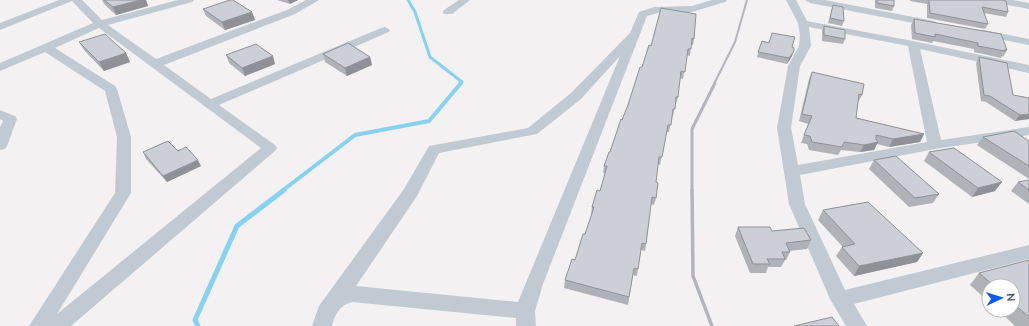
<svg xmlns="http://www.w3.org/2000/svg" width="1029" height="326" font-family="'Nunito Sans',sans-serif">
	<rect width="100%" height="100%" fill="#f3f1f1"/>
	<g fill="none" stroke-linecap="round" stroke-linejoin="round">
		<path stroke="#89d1f1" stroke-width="3" d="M408,0L415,12L430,57L462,82L460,84"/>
		<path stroke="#89d1f1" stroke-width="4" d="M282,191L355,135L429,121L461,83"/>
		<path stroke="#89d1f1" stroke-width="5" d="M198,326L195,320L237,226L284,190"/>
		<path fill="#c1cad3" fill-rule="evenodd" d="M59,0H82L102,20L178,0H194L192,2L108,25L156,59L287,10L306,0H319L295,14L164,65L211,99L381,28L385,27L390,30L389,32L219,105L275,145L277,148L275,151L71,326H29L115,193L117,137L105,91L45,52L0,71V63L93,23L72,1L0,30V23ZM99,28L261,148L57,314L131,193V137L117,89L115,86L55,48Z
			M459,0H470L452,14H444L443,12L444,10Z
			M712,0H727L725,2L692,12H661L647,16L543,284L535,311L536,326H516V318L352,302C340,305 335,314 332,326H312L319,306L404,189L429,146L528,128L571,93L630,33L639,12L654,7L692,6ZM620,56L518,302L356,286L417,196L439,153L537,134L581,99Z
			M786,0H796L807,21L913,41L1029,65V73L920,49L941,140L1029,127V135L935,149L800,175L805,204L845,290L1029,245V259L854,304L867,326H846L830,299L789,204L777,128L788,66L799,46L800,35L798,23ZM809,27L908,46L927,142L798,165L791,128L800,66L811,46Z
			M805,0H825L934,21L939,24L934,27L810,3Z
			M992,0H1013L1029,3V9L997,3Z
			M983,30L1029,39V45L979,35L978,33Z
			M0,110L15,116L17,119L7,146L5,149L0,150V127L3,121L0,119Z"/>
		<path stroke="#b3b5bc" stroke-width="2" d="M714,84L735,42L747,0"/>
		<path stroke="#b3b5bc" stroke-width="3" d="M692,191V129L715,83"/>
		<path stroke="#b3b5bc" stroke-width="3.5" d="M692,190L693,276L712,326"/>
	</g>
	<path fill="#b0b2b8" d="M102,0H146L148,6L116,15L104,4Z
		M277,0H298L290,4Z
		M875,0H894V6L892,11L875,8Z
		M910,0H1002L1008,12L1006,17L984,13L988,24L985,29L927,18V4L910,1Z
		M833,5L844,21L842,26L828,23Z
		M661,8L694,39L693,45H691L690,56L687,55L683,79L680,78L678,97L676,104H675L673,116H672L669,132H666L660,165L658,164L656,182V198L654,205L651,204L646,244L645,251L641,250L637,276L633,275L628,305L564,288L565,280L575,260L585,234L592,214H591L592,207L600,191L605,173H603L604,166L651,46Z
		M203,9L252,12L255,20L225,30L206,16Z
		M914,19L1007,50L1003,57L1002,56L1001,58L974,52V49L933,41L932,43L912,39L911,25Z
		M824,26L845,39L843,44L822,41V31Z
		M762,41L792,47V56L787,64L757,57Z
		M79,42L126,53L130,62L104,71L84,50Z
		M323,54L370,57L372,65L347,76L325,62Z
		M226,55L275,64L245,76L229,63Z
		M979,57L1013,95L1029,119L1015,121L986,102L981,101L976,63Z
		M812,72L862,95L858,102L856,118L924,134L920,142L889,147L877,144L874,150L860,152L841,150L838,155L809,150L807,144L801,143L808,124L799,121L809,79Z
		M983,137L1029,141V179L977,145Z
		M178,151L201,166L167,182L146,159L143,152Z
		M929,152L995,191L972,197L924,161Z
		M874,160L939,194L933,203L909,207L869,169Z
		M1029,180V204L1011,191L1018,182Z
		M823,210L923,253L917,262L854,276L836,256L842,247H843L818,220Z
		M738,227L772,231L811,240L807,249L789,251L790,252L786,260H785L781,267H768L766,273H750L735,236Z
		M1029,260V326H1015L998,310H1013V286H989V302L970,285L979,273Z"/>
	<path fill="#909196" d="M141,0H146L148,6L116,15L113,7Z
		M288,0H298L290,4Z
		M252,12L255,20L225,30L222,22Z
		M794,51L792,56L787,64L789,58Z
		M126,53L130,62L104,71L99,62Z
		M273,56L275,64L245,76L242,68Z
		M370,57L372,65L347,76L345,68Z
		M1029,114V119L1015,121L1020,115Z
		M924,134L920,142L889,147L893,139Z
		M878,142L874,150L860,152L864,145Z
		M198,160L201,166L167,182L163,176Z
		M1002,182L995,191L972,197L978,188Z
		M923,253L917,262L854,276L859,266Z"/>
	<path fill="#cdcfd6" stroke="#909196" d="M104,0H141L113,7Z
		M230,0H233L252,12L222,22L203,9Z
		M877,0H894V6L877,3Z
		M929,0H1002L1006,1L1008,12L982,7L988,24L930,13Z
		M833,5L843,7L844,21L830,18Z
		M661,8L696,14L694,39L692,38L691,49H688L685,72L681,71L678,97H676L675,109H673L671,125H668L662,157H659L656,182L658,183L656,198L652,197L646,244L642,243L638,269L634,268L629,297L565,280L572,259L575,260L583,234H585L594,207H592L597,190L600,191L607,166H604L609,152H610L621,119L622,120L628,105L640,67H642L649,45L651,46Z
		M914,19L1001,34L1007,50L1005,49V51L978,46V43L935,34V37L915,33Z
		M824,26L845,30V39L824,35Z
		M772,33L795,37L792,47L794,48V51L789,58L758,52L762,41L769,43Z
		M105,34L126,53L99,62L79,42Z
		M348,43L370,57L345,68L323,54Z
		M256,44L273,56L242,68L226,55Z
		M979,57L1007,63L1013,95L1029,98V114L1020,115L990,96L984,95Z
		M812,72L864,84L862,95L859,94L856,118L924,134L893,139L876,135V140L878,142L864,145L844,142L842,147L812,142L810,136L804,135L812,116L802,114Z
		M1014,131L1029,141V166L983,137Z
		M168,141L178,151L186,147L198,160L163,176L143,152Z
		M954,148L1002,182L978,188L929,152Z
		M896,156L939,194L915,198L874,160Z
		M1029,180V190L1018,182Z
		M868,202L923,253L859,266L842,247L855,244L823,210Z
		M738,227H770L772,231L804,228L811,240L786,243L790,252H782L785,259H767L770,264H753Z
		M1029,260V317L1013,303V286H994L979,273Z
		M832,317L839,326H794Z"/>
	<g transform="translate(1001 298) rotate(86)"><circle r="19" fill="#ffffff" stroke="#b6babf"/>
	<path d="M0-3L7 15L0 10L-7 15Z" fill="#105bef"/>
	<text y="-6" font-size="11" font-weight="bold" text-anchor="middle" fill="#485260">N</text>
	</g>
</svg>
